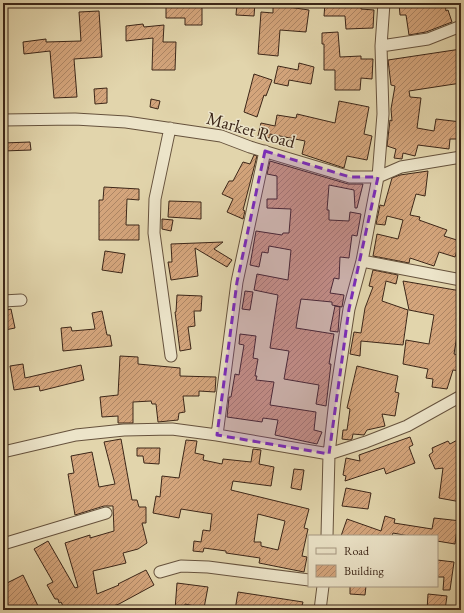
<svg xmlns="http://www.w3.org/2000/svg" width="464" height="613" font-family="'EB Garamond',serif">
	<defs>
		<pattern id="building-hatch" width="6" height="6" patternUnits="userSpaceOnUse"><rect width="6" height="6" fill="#d4a57c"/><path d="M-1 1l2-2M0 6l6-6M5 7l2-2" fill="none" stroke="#ad8665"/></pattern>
	</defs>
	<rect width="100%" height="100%" fill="#e2d5ac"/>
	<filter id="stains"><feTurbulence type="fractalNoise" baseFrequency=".005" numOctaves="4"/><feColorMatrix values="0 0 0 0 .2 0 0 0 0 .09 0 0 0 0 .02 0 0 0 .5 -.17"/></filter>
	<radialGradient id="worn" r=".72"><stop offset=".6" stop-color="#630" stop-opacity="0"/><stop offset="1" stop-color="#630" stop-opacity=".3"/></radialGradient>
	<path fill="url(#building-hatch)" stroke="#3c2618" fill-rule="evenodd" d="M166,3H202V25H185V18H166Z
		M237,3H255L254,16L236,15Z
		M273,3H288V7L309,10L306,32L280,30L278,56L258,54L261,12L273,13Z
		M325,3H361V9L374,10L373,28L346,29L345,16H324Z
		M399,3H445L446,11L448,10L452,22L426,32L409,35L406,15H400Z
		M99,11L102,57L74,59L77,97L54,98L50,51L24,54L23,42L46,39V42L81,41L79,12Z
		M143,24L144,27L164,25L163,42H176L175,70H152L153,38L126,41V26Z
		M338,32L340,57L361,56V59H373L372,79L361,78L360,90H335V70H324V44H322V33Z
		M461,49V83L409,91L410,97L421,98L417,128L434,131L436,119L461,122V139H450L449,149L418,145L415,156L403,153L402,159L394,158L396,149L387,146L390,120L392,121L391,109L395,86L391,85L388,60Z
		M299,63L314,67L311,84L289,80L288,86L274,83L278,66L298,70Z
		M254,74L272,80L266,96L264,95L257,117L244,112Z
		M107,88V103L95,104L94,89Z
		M151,99L160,101L158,109L150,107Z
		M339,101L369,107L364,134L372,136L367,160L347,156L344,168L302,154L305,141L270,134V138L258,136L261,123L275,126L277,115L296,118L297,114L335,123Z
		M30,142L31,150L3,151V143Z
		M254,155L257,156L243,210L245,211L243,219L227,212L233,199L222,194L229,181H233L243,162L250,164Z
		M270,161L348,184H363L357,208H355L354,190L329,185L327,210H329V220L349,221L350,212L361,214L357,236L352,235L349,258L340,257L339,279L334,278L330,293L344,295L342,307L332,305V302L301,299L298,315L296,328L334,334L329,364H331L326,406L316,404L319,385L284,379L289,351L270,348L278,295L254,290L257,274L288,280L291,250L269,246L268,253L262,252L259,267L250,265L256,231L282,235L283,233H289L291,209L267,208V199H277V176L267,174Z
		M428,171L425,196L416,194L410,215L420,217L419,220L447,230L444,236L460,241L455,257L439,252L434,266L410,258L409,263L373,256L377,234L398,239L403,220L387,216L385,225L376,224L380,205L384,206L392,178L400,175Z
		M104,187L139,189V200L127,199L126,225H139V240H99V200H103Z
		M169,201L201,202V219L168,217Z
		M162,219L173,220L171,231L162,229Z
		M223,242L214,249L232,260L227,267L195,248L198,276L171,280L168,262H172L171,244Z
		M105,251L125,254L122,273L102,270Z
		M373,270L398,275L396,284L386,281L382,301L408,310L403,345L361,341L360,356L350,354L354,332L361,333L365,308L373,287L369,286Z
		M403,281L461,291V311L454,354L461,356V371L453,370L447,389L432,387L433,379L426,378L428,369L403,364L406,340L429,344L434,315L409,310Z
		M245,291L253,292L250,310L242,309Z
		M177,295L202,296L201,311H194L195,326L188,327L191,349L180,351L175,312H176Z
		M335,306L340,307L338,332L330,331Z
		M11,309L15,328L5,330L3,311Z
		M102,311L107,335H110L112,346L63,351L61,328L71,327L72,331L95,329L92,313Z
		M240,334L256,336L253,358L258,359L255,376H257L256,380L274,382L270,405L316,412L314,430L322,432L317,444L275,435L278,420L263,418L262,422L227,417L229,397H231L235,374L239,375L244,345L239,344Z
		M120,356L138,357V364L180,368V376L216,377L215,392L199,391V396H183L185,412L179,413L178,420L158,422L156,404H152L151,401L133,402V423H118V416L102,417L100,397L118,395Z
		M23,364L25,378L81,365L84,380L40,391L39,386L14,390L10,366Z
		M357,366L398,376L395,392L399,393L397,404L395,416L382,414L385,426L367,430L364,435L353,434L352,439L350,440L342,439L343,430H347L350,409L347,408Z
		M410,437L413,445L409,447L415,463L386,474L384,468L345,481L346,476L343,475L346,458L360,461L359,455Z
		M461,438V502L439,498L443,468L435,469L429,455L433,452L432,448L448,441L450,444Z
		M121,439L132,500H137L139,507H146V523H142L147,543L138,549L123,553L126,563L93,571L97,594L119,585L118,584L146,570L154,585L119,604L102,610H65L61,602L59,603L58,599H55L47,585L53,582L34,549L48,541L75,588L78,587L65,543L90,535V538L114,531L113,506H104L75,515L68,474L74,473L71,456L92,452L99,487L115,484L104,442Z
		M186,440L197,441L195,453L204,455L203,460L222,464L223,459L251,462L253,449L261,450L259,464L274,467L271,486L233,481L231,490L309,509L304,528L308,529L302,556L307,557L304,572L259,563L260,558L226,553V551L204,548L203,552L193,551L194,541L201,542L203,530L210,531L212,514L181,509L179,518L153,513L156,496L160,497L162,476L179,478ZM258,514L285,521L278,550L261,546V542H254Z
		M137,448H160L159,464L144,463L143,456H137Z
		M294,469L304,470L301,490L291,488Z
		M346,488L371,493L368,509L342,506Z
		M385,516L395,519L394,523L432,529L434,518L461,521V524L459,530L457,529L455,544L437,541V536H409L393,533L392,536H341L347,519L381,531Z
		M437,560L454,562L450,590H443L444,577H437Z
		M23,575L40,610H9L3,598V585Z
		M177,583L208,587L204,608L185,604L184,610H175Z
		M350,586H366L365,595L350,594Z
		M238,592L303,602L301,610H235Z
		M428,594L447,596L445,610H427Z"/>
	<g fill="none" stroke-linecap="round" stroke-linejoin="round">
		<defs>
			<path id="minor" d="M381,46L428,39L461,26
				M3,120L75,119L126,122L221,136L250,147L350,177H378L401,167L461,157
				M170,128L155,199L154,233L171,356
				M362,261L461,280
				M3,301L21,300
				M217,435L237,282L265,151
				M3,452L76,435L124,430L172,429L217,435L329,454L366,442L407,426L461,396
				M327,536L329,454L335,400L349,309L362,261L378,177L383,114L381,46L384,3
				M3,544L106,513
				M160,572L181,566L208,567L309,580
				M320,610L323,586"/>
		</defs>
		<use href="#minor" stroke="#66523d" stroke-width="13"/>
		<use href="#minor" stroke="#ece4c9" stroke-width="11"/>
	</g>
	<path fill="#7b2cbf" fill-opacity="0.2" stroke="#7b2cbf" stroke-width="3" stroke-dasharray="8 5" stroke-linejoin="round" d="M265,151L350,177H378L349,309L329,454L217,435L237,282Z"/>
	<g text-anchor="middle" stroke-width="3" stroke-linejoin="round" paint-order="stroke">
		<g font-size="18" fill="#3c2618" stroke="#ece4c9">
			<text transform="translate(251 130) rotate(16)" y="6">Market Road</text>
		</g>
	</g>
	<rect width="464" height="613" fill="none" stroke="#e2d5ac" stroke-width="16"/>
	<rect x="4" y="4" width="456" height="605" fill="none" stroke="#3c2618" stroke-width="2"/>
	<rect x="8" y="8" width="448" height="597" fill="none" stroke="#3c2618"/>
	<rect x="308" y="535" width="130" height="52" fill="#ece4c9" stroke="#a69882"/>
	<rect x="316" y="548" width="20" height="6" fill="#ece4c9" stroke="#a69882"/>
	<text x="344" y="555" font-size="12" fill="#3c2618">Road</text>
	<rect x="316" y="565" width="20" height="12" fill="url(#building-hatch)" stroke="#a69882"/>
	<text x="344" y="575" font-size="12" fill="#3c2618">Building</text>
	<rect width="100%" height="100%" filter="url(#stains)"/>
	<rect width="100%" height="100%" fill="url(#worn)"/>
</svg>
